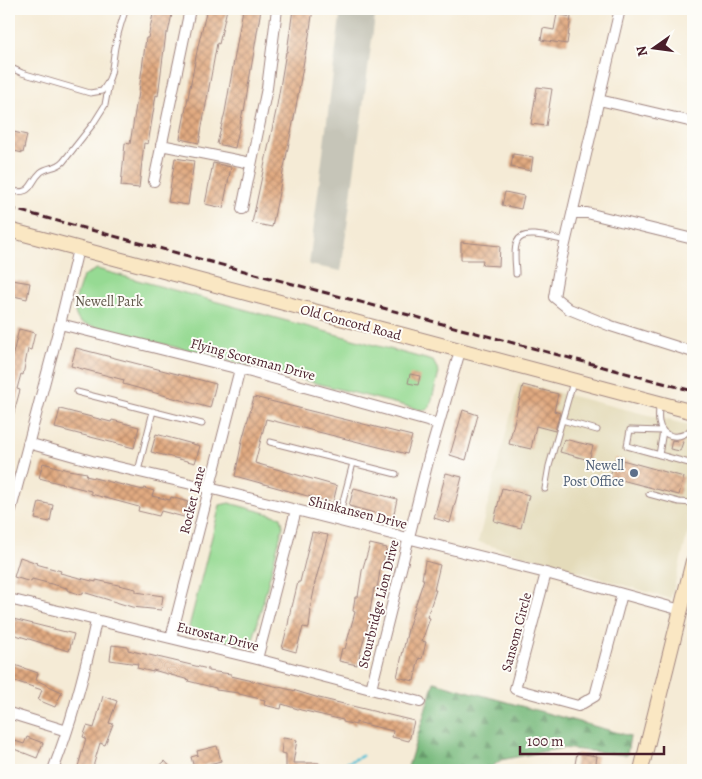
<svg xmlns="http://www.w3.org/2000/svg" width="702" height="779" font-family="Alegreya,serif">
	<defs>
		<pattern id="forest-firs" width="22" height="20" patternUnits="userSpaceOnUse" patternTransform="scale(1.25)"><rect width="22" height="20" fill="#78ba7d"/><path d="M5 1l3.5 6h-7zM16 11l3.5 6h-7z" fill="#649767"/></pattern>
		<pattern id="building-cross-hatch" width="8" height="8" patternUnits="userSpaceOnUse" patternTransform="scale(1.25)"><rect width="8" height="8" fill="#e1aa81"/><path d="M0 0l8 8M0 8l8-8" fill="none" stroke="#b88a6a"/></pattern>
	</defs>
	<rect width="100%" height="100%" fill="#fdfcf7"/>
	<filter id="ink" filterUnits="userSpaceOnUse"><feTurbulence type="fractalNoise" baseFrequency=".02" numOctaves="2"/><feDisplacementMap in="SourceGraphic" scale="10" xChannelSelector="R" yChannelSelector="G"/><feConvolveMatrix kernelMatrix="1 2 1 2 8 2 1 2 1" color-interpolation-filters="sRGB"/></filter>
	<filter id="wash" filterUnits="userSpaceOnUse"><feTurbulence type="fractalNoise" baseFrequency=".0096" numOctaves="4" result="noise"/><feDisplacementMap in="SourceGraphic" scale="20" xChannelSelector="R" yChannelSelector="G"/><feGaussianBlur stdDeviation="1.12" result="paint"/><feColorMatrix in="noise" values="0 0 0 0 0 0 0 0 0 0 0 0 0 0 0 0 0 1.4 0 .05"/><feComposite in="paint" operator="in"/></filter>
	<g filter="url(#wash)">
		<rect width="100%" height="100%" fill="#f5ebd6"/>
		<path fill="#e4dbba" d="M519,383L693,426V513L671,599L478,542Z"/>
		<path fill="#c6c5b8" d="M341,9H376L341,271L309,265Z"/>
		<path fill="url(#forest-firs)" stroke="#616c54" d="M434,682L630,736L627,755L562,748L501,760L488,770H421L408,767Z"/>
		<path fill="#96da93" stroke="#707c5f" d="M97,269L433,361L439,372L430,407L426,410H421L81,323C68,311 79,291 83,276Z
			M229,503L281,517L283,526L252,644L243,646L194,634L189,627L220,505Z"/>
		<g fill="none" stroke-linecap="round" stroke-linejoin="round">
			<path stroke="#5bc3d8" stroke-width="3" d="M332,770L362,756"/>
		</g>
		<g id="blocks">
			<path fill="url(#building-cross-hatch)" d="M154,9H173L168,33H166L158,96L156,95L148,144L144,143L139,188L121,186L125,143L130,144L137,99H138L146,38H148Z
				M207,9H227L219,44L217,43L199,143L180,139L198,46Z
				M243,9H261L244,111L243,110L235,148L217,144L225,112Z
				M293,9H313L307,49H306L294,118L272,227L252,223L276,111L286,52H287Z
				M557,14L571,17L567,44L541,40L543,28L554,30Z
				M537,87L552,89L546,126L531,124Z
				M9,131L27,135L23,153L9,150Z
				M513,154L533,157L531,171L511,167Z
				M175,158L194,161L188,205L168,202Z
				M213,163L231,167L223,208L205,204Z
				M505,192L524,196L521,209L502,205Z
				M461,242L500,246L499,266L482,265L483,260H461Z
				M12,280L30,283L27,299L9,295Z
				M19,329L35,333L31,350L28,349L23,375L21,374L17,389L20,390L12,420H9V370Z
				M76,348L216,384L210,408L123,384L124,380L71,366Z
				M410,374L420,376L418,385L408,383Z
				M523,385L558,394L554,411L560,413L555,431L536,426L531,449L509,444Z
				M254,397L412,436L407,454L266,419L255,463L337,486L333,503L235,476L242,441Z
				M60,409L111,422L112,420L139,427L134,448L55,428Z
				M463,410L478,415L466,460L450,455Z
				M156,434L200,446L195,463L151,452Z
				M564,439L593,446L589,460L560,452Z
				M672,440L683,442L680,451L670,449Z
				M615,458L684,477L679,495L610,477Z
				M43,463L68,470L87,473L86,476L143,490L144,488L154,491L152,496L170,500L171,497L188,502L184,517L161,511L159,516L138,511L139,507L91,494V491L39,478Z
				M446,473L462,477L450,523L434,518Z
				M354,488L397,499L393,518L349,506Z
				M502,488L529,495L521,528L494,521Z
				M39,502L53,505L50,522L35,519Z
				M312,532L328,535L314,586H315L310,610H311L309,628L303,627L296,652L282,648L288,625L291,607H292L298,582H300Z
				M370,544L387,548L382,565H381L377,589L374,588L368,624L357,665L339,661L342,648L345,649L355,612L353,611L355,597H358L362,571Z
				M20,557L37,563L36,564L61,571L60,573L96,582V580L136,589V592L163,596L161,610L132,607L83,592L82,595L67,590V588L32,579L31,582L14,577Z
				M425,561L440,565L434,590H436L427,617L430,618L422,641L426,642L422,659L419,658L414,681L397,677L409,625L424,579H422Z
				M9,618L74,634L69,651L9,633Z
				M112,645L128,647V650L208,669V671L231,674V676L296,691L319,698L414,721L409,741L392,737L393,731L356,722V725L343,722V720L301,710L282,704L281,709L264,705L265,700L239,694V693L216,690V688L188,681L189,680L153,670V672L137,668L138,664L110,660Z
				M9,663L38,673L36,680L62,692L55,707L38,700L42,690L9,679Z
				M103,696L117,701L109,723L113,724L105,745L100,743L92,770H77L86,738L83,737L87,726L94,728Z
				M27,737L43,743L37,758L9,747V739L24,744Z
				M283,738L297,740L293,763H319V770H286V754L281,753Z
				M217,746L221,761L194,768L191,757L198,755L197,751Z
				M577,753L597,756L595,770H574Z
				M165,761L173,770H155Z"/>
		</g>
	</g>
	<g filter="url(#ink)">
		<use href="#blocks" fill-opacity="0" stroke="#a08580" stroke-width="1"/>
		<g fill="none" stroke-linecap="round" stroke-linejoin="round">
			<defs>
				<path id="lane" d="M9,67L22,73L90,93L102,91C112,79 112,68 114,54C115,43 122,19 126,9
					M9,191C34,195 28,184 41,172C48,167 57,168 63,162L93,124L105,105L109,83
					M516,274C516,264 513,251 517,242C522,228 555,239 566,241
					M77,392L202,424
					M659,405C659,410 658,417 659,422C662,440 683,440 693,427
					M562,420L597,430
					M270,442L396,474
					M659,455L663,431L630,430L627,446L689,463L693,461
					M138,471L153,411
					M545,489L549,466L573,382
					M649,494L679,502L693,503
					M338,520L353,463"/>
				<path id="street" d="M620,9L558,274L554,297L569,309L611,326L693,352
					M599,100L693,122
					M161,145L251,163
					M154,181L190,9
					M242,209L267,88L277,9
					M573,213H587L693,239
					M60,324L240,369L438,424
					M28,443L92,461L217,490L546,573L681,610
					M9,517L60,324L78,249
					M546,573L515,689L578,706L595,696L622,594
					M9,599L257,659L420,702
					M171,638L240,369
					M257,659L296,510
					M371,689L429,457L460,351
					M9,713L67,731
					M53,770C72,722 85,672 96,621"/>
				<path id="secondary" d="M9,230L693,412
					M641,770L693,561"/>
			</defs>
			<use href="#lane" stroke="#a08580" stroke-width="7"/>
			<use href="#street" stroke="#a08580" stroke-width="12"/>
			<use href="#secondary" stroke="#a08580" stroke-width="16"/>
			<use href="#lane" stroke="#fff" stroke-width="5"/>
			<use href="#street" stroke="#fff" stroke-width="10"/>
			<use href="#secondary" stroke="#fae7c3" stroke-width="14"/>
			<path stroke="#4a1f2b" stroke-width="3" stroke-dasharray="8 4" stroke-linecap="butt" d="M9,208L693,391"/>
		</g>
	</g>
	<circle fill="#5c6f8a" stroke="#fdfcf7" stroke-width="2" cx="634" cy="473" r="5"/>
	<g text-anchor="middle" stroke-width="4" stroke-linejoin="round" paint-order="stroke">
		<g font-size="14" fill="#61574a" stroke="#fdfcf7">
			<text x="109" y="306">Newell Park</text>
		</g>
		<g font-size="14" fill="#4a1f2b" stroke="#fdfcf7">
			<text transform="translate(351 322) rotate(15)" y="5">Old Concord Road</text>
			<text transform="translate(253 359) rotate(15)" y="5">Flying Scotsman Drive</text>
			<text transform="translate(192 500) rotate(-76)" y="5">Rocket Lane</text>
			<text transform="translate(358 512) rotate(14)" y="5">Shinkansen Drive</text>
			<text transform="translate(378 604) rotate(-76)" y="5">Stourbridge Lion Drive</text>
			<text transform="translate(516 632) rotate(-75)" y="5">Sansom Circle</text>
			<text transform="translate(218 636) rotate(14)" y="5">Eurostar Drive</text>
		</g>
		<g font-size="14" fill="#4e5e75" stroke="#fdfcf7" text-anchor="end">
			<text x="624" y="470">Newell<tspan x="624" dy="16">Post Office</tspan></text>
		</g>
	</g>
	<rect width="702" height="779" fill="none" stroke="#fdfcf7" stroke-width="30"/>
	<g transform="translate(654 48) rotate(256)" stroke="#fdfcf7" stroke-width="4" paint-order="stroke">
	<path d="M0-4L9 19L0 12L-9 19Z" fill="#4a1f2b"/>
	<text y="-8" font-size="14" font-weight="bold" text-anchor="middle" fill="#4a1f2b">N</text>
	</g>
	<path d="M520 746v8h144v-8" fill="none" stroke="#4a1f2b" stroke-width="2.5"/>
	<text x="527" y="746" font-size="15" fill="#4a1f2b" stroke="#fdfcf7" stroke-width="4" paint-order="stroke">100 m</text>
</svg>
